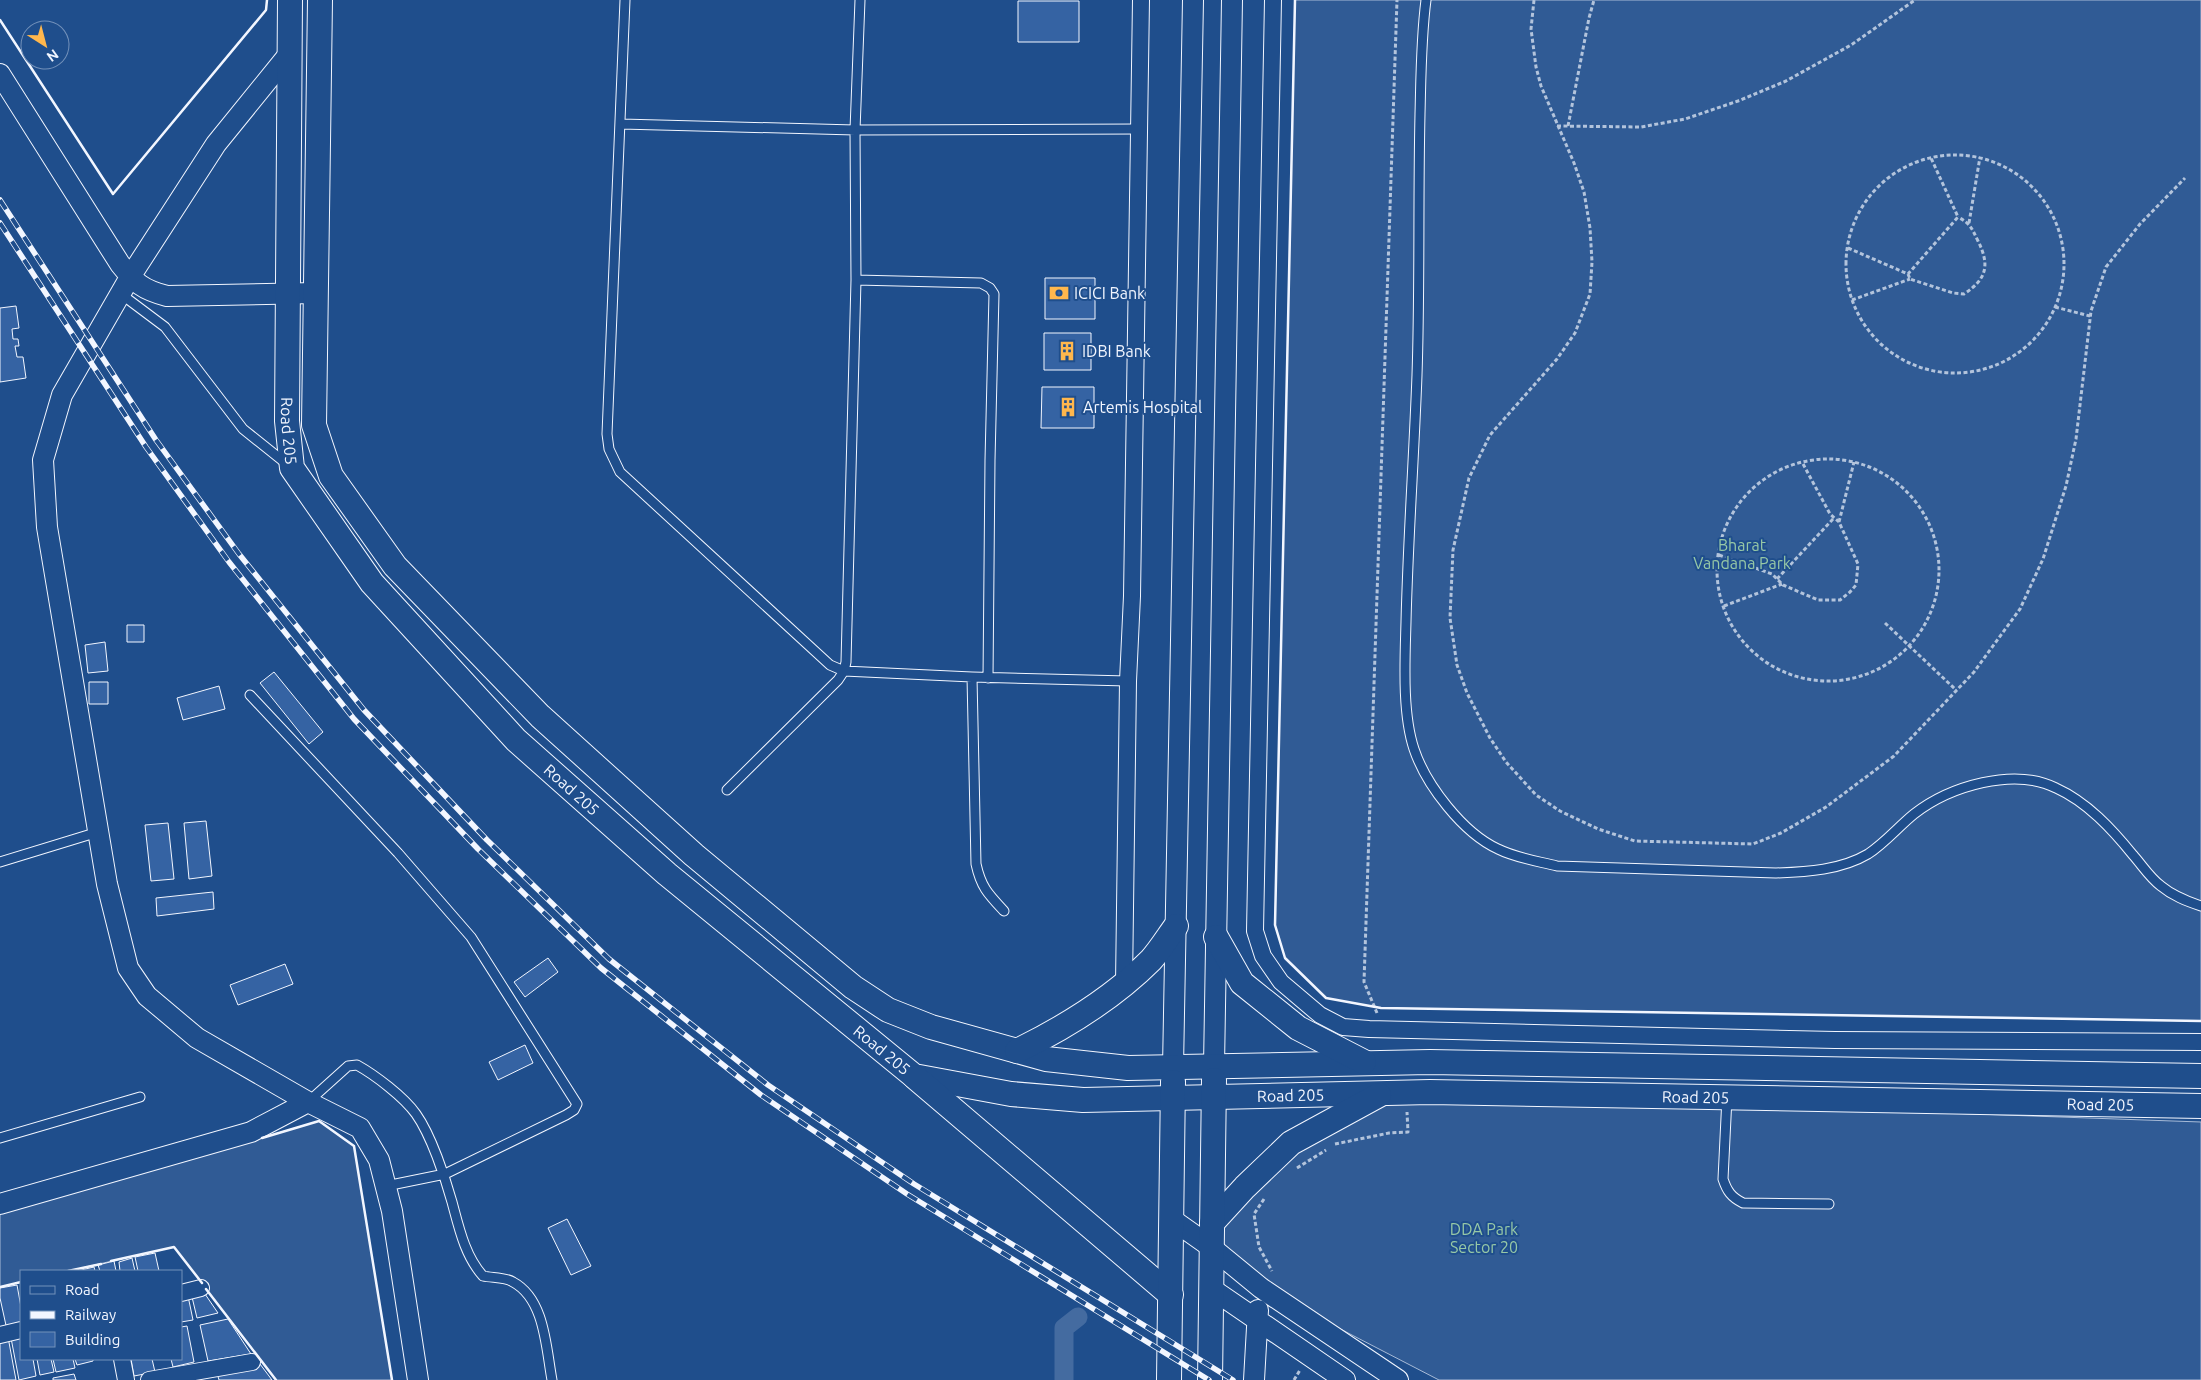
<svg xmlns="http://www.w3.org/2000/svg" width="2201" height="1380" font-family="Ubuntu,sans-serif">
	<rect width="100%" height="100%" fill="#1f4e8c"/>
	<path fill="#305b95" stroke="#a8bbd7" d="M1295,0H2201V1021L1381,1008L1326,998L1285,958L1275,925Z
		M1383,1093L2201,1122V1380H1439L1261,1288L1211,1247L1245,1187Z
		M319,1121L354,1146L392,1380H276L174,1247L68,1271H21V1282L0,1287V1214Z"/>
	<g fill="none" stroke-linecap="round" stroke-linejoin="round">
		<path stroke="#446ba0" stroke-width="19" d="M1064,1380V1328L1078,1317"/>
	</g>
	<path fill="#3563a3" stroke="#f2f6ff" d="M1018,1H1079V42H1018Z
		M1045,278H1095V319H1045Z
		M16,306L19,328L12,329L13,339H18L19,346H15L17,357H23L26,378L0,382V308Z
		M1044,333H1091V370H1044Z
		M1042,387H1094V428H1041Z
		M127,625H144V642H127Z
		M105,642L108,671L88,673L85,645Z
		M274,672L323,732L309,744L260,683Z
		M89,682H108V704H89Z
		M219,686L225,709L183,720L177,698Z
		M206,821L212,876L189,879L184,823Z
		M168,823L174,879L151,881L145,825Z
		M213,892L214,909L157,916L156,898Z
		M548,958L558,972L525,997L514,982Z
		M285,964L293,984L238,1005L230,985Z
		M525,1045L533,1063L498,1080L489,1062Z
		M567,1219L591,1266L571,1275L548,1228Z
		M155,1253L159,1271H138L135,1257Z
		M132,1258L135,1271H120L119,1262Z
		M114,1261L116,1271H100L98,1265Z
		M94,1267L95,1271H77Z
		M17,1285L21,1307V1327L7,1330L0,1298V1288Z
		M205,1294L218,1313L197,1318L192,1297Z
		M188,1296L193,1320L181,1322V1298Z
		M228,1319L251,1354L208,1361L200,1325Z
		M187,1326L194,1362L173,1367L171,1359H181V1327Z
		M21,1336V1359H33L36,1376L19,1380L11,1338Z
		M8,1337L16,1380H0V1339Z
		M37,1359H51L54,1372L40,1375Z
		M53,1359H73L75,1368L56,1372Z
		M75,1359H93V1361L77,1365Z
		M131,1359H152L155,1372L134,1376Z
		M260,1364L272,1380H219L217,1373Z
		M74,1374L76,1380H53V1378Z"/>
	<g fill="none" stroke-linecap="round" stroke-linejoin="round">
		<defs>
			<path id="service" d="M625,0L607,434L609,449L620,472L830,665L844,671L972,677L1128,681
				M1426,0C1421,38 1421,76 1420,114C1418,201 1420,288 1417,375C1414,457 1408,539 1406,622C1405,660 1402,713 1414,749C1426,785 1463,833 1498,849C1516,858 1537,861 1557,866L1776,873C1807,872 1841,870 1868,854C1885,843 1898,827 1914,814C1950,786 2014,767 2056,788C2087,802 2112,829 2133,855C2142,865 2150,878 2161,886C2173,896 2186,901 2201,906
				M621,124L855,130L1139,129
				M856,280L981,283L990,288L994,294L990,460L988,678
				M121,294L165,327L243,429L288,465
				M972,677L976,864C981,887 988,894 1004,911
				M250,695L398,853L471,937L577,1104L574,1110L566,1115L445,1174L386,1186
				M727,790L838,680L844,671L846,662L856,280L855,130L860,0
				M0,862L98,832
				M1727,1097L1723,1179C1727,1191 1731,1197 1743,1203L1829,1204
				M308,1102L348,1066L357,1065C375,1075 404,1097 416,1114C431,1135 445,1177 452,1202C459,1228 465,1256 483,1276C492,1278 506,1277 513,1282C545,1299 546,1348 552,1380
				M0,1138L140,1097"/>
			<path id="minor" d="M1273,0L1255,931L1263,956L1281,982L1320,1015L1343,1027L1369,1029L1835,1040L2201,1042
				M1124,984L1128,681L1132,596L1141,0
				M181,1293L201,1288
				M0,1335L21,1330
				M122,1359L126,1380
				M149,1380L252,1362"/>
			<path id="tertiary" d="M289,54L216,144L130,277L62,395L43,460L47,527L107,884L128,968L147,996L197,1038L308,1102L360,1128L379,1160L392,1211L418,1380
				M0,74L120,264C135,283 143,290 167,296L316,293
				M1214,1066L1232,0
				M1173,1067L1193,0
				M0,1204L251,1132L308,1102
				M1170,1218L1211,1247L1261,1288L1398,1380
				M1212,1289L1345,1380
				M1254,1380L1258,1310"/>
			<g id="secondary">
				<path id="s1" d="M290,0L287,421L292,468L372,583L516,740L667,874L914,1076L1011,1094L1083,1100L1430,1092L2201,1106"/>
				<path d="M320,0L314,425L331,476L395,566L540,716L694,855L853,987L888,1010L931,1027L1046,1059L1128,1068L1430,1062L2201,1076"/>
				<path d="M1216,937L1242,983L1298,1028L1364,1062"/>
				<path d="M1017,1051C1064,1028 1113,998 1151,960C1160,950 1168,937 1176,926"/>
				<path d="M915,1077L1171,1295"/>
				<path d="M1212,1223L1245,1187L1291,1143L1379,1095"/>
				<path d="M1169,1380L1173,1082"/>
				<path d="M1210,1380L1214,1080"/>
			</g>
		</defs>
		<use href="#service" stroke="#f2f6ff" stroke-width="11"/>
		<use href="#minor" stroke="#f2f6ff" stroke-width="18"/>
		<use href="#tertiary" stroke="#f2f6ff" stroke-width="22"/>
		<use href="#secondary" stroke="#f2f6ff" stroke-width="26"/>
		<path stroke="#b3c4dc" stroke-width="3" stroke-dasharray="4 2.5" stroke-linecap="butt" d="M1534,0L1531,29L1536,67L1541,86L1574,163L1584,192L1590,228L1592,262L1590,294L1575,333L1557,359L1490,435L1469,478L1453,550L1450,618L1457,665L1467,693L1490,738L1506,762L1536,795L1560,811L1598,829L1635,841L1753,844L1781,833L1826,807L1894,756L1974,672L2020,609L2043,559L2066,486L2076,439L2091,311L2106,267L2140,224L2185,178
			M1557,126L1641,127L1685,119L1738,101L1786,81L1851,45L1915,0
			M1568,126L1589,18L1594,0
			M1846 264a109 109 0 1 1 218 0a109 109 0 1 1-218 0Z
			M1969,223L1980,157
			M1848,248L1908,274L1958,217L1931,158
			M1908,274L1910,279L1953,293L1964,294C1987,279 1990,265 1978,241C1972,229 1971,224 1958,217
			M1852,300L1910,279
			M2055,307L2090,316
			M1717 570a111 111 0 1 1 222 0a111 111 0 1 1-222 0Z
			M1839,522L1854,462
			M1719,555L1772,574L1783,585L1818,600H1840L1850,592L1856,585L1858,564L1839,522L1830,514L1802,462
			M1777,579L1834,518
			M1724,606L1782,584
			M1885,623L1956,690
			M1377,1013L1364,982L1397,0
			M1335,1144L1389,1133L1408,1132L1407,1112
			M1297,1168L1326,1150
			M1264,1199L1254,1214L1259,1247L1272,1271
			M1294,1380L1300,1370"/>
		<use href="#service" stroke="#1f4e8c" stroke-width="9"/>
		<use href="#minor" stroke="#1f4e8c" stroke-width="16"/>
		<use href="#tertiary" stroke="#1f4e8c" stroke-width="20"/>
		<use href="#secondary" stroke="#1f4e8c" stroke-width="24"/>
		<defs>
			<path id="rail" d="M0,200L156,440L239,554L364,710L487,840L609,959L768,1085L914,1184L1233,1380
				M0,223L146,447L229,562L354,719L478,849L601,968L761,1095L907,1194L1209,1380"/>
		</defs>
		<use href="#rail" stroke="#f2f6ff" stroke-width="5.5"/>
		<use href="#rail" stroke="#1f4e8c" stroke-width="4" stroke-dasharray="11" stroke-linecap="butt"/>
		<path stroke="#f2f6ff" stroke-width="2.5" d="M1295,0L1275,925L1285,958L1326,998L1381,1008L2201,1021
			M0,20L113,194L266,10L267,0
			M262,1138L319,1121L354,1146L392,1380
			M111,1261L174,1247L202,1283
			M68,1271L101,1264
			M0,1287L21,1282
			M206,1289L276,1380"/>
	</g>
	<defs>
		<symbol id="bank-bare" viewBox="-9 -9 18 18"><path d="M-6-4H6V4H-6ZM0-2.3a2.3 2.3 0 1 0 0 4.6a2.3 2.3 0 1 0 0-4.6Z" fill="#ffb74d" stroke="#1f4e8c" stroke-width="2.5" paint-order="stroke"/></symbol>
		<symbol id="building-bare" viewBox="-9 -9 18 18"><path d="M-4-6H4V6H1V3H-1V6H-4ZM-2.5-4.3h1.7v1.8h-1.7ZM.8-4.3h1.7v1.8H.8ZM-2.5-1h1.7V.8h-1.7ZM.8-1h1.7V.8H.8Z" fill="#ffb74d" stroke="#1f4e8c" stroke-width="2.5" paint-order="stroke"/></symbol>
	</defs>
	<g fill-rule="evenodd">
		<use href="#bank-bare" x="1045" y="279" width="28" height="28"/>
		<use href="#building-bare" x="1053" y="337" width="28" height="28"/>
		<use href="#building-bare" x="1054" y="393" width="28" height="28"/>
	</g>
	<g text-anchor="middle" stroke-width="4" stroke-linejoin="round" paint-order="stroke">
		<g font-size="16" fill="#f2f6ff" stroke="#1f4e8c" text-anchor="start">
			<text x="1074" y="299">ICICI Bank</text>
			<text x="1082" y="357">IDBI Bank</text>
			<text x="1083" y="413">Artemis Hospital</text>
		</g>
		<g font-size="16" fill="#f2f6ff" stroke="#1f4e8c">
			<text dy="6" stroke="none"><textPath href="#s1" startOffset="431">Road 205</textPath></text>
			<text dy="6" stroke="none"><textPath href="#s1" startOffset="896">Road 205</textPath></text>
			<text dy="6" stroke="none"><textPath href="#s1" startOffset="1301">Road 205</textPath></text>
			<text dy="6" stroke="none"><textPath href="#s1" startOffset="1721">Road 205</textPath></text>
			<text dy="6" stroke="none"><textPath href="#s1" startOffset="2126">Road 205</textPath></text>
			<text dy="6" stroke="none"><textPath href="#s1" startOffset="2531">Road 205</textPath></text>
		</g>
		<g font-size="16" fill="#97c8a6" stroke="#1f4e8c">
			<text x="1742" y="551">Bharat<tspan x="1742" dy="18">Vandana Park</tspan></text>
			<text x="1484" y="1235">DDA Park<tspan x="1484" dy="18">Sector 20</tspan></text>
		</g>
	</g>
	<rect x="20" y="1270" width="162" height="90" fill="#1f4e8c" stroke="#7391ba"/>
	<rect x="30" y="1286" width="25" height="8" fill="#1f4e8c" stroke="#7391ba"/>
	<text x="65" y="1295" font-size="15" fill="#f2f6ff">Road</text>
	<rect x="30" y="1311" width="25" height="8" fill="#f2f6ff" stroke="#7391ba"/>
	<text x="65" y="1320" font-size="15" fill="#f2f6ff">Railway</text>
	<rect x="30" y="1332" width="25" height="15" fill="#3563a3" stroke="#7391ba"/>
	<text x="65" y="1345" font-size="15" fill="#f2f6ff">Building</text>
	<g transform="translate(45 45) rotate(144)"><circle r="24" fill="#1f4e8c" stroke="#7391ba"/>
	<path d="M0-4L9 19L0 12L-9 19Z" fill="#ffb74d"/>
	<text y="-8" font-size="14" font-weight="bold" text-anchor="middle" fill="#f2f6ff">N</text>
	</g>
</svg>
